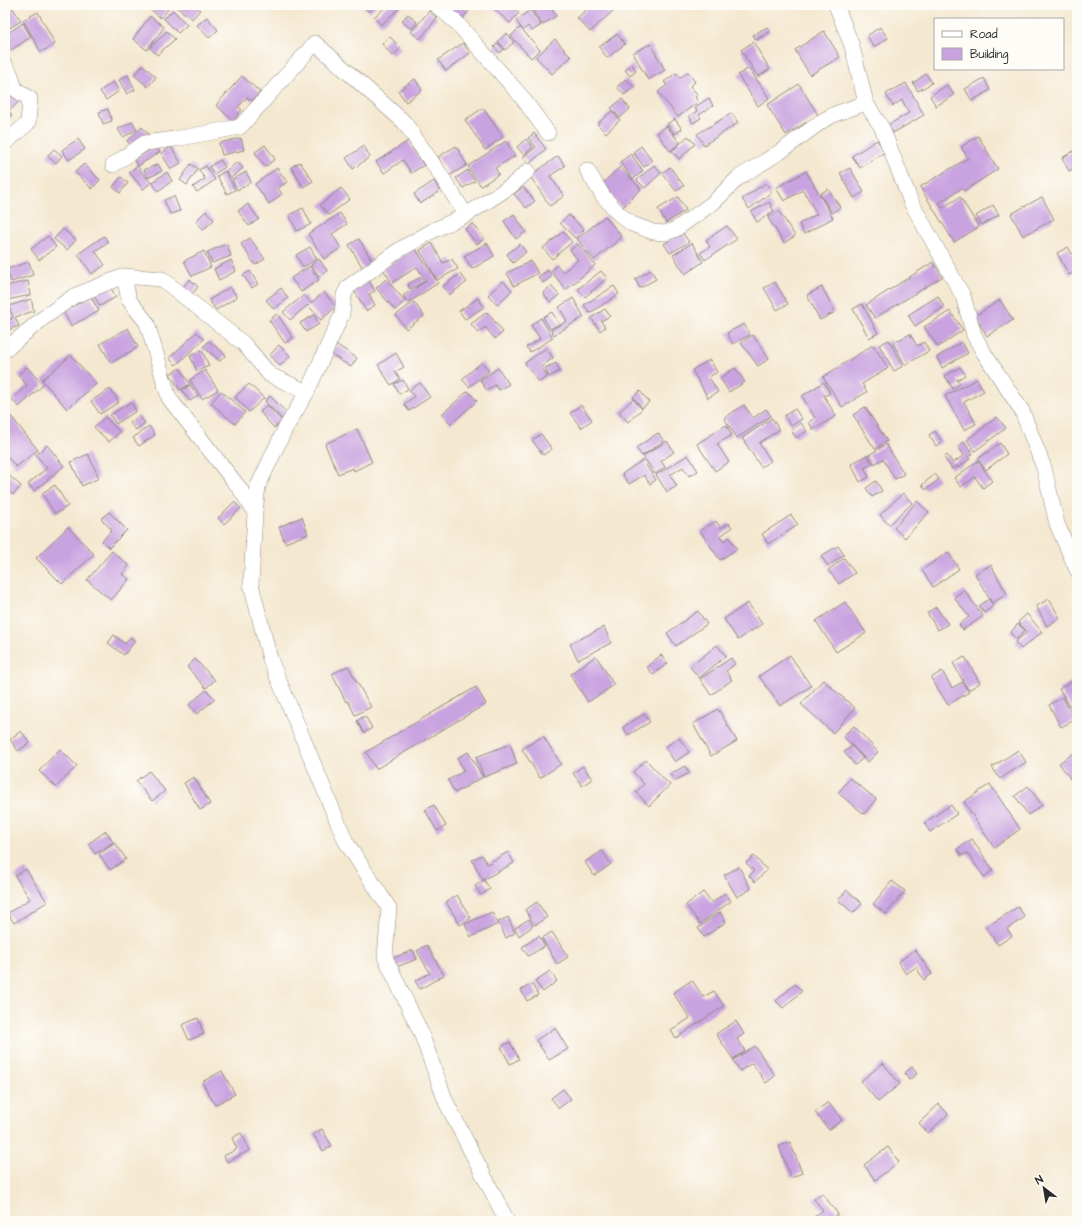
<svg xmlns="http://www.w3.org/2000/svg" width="1082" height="1226" font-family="'Architects Daughter',sans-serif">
	<rect width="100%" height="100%" fill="#fdfcf7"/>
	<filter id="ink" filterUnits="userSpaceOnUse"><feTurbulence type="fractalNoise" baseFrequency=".025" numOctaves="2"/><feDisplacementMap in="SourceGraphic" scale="8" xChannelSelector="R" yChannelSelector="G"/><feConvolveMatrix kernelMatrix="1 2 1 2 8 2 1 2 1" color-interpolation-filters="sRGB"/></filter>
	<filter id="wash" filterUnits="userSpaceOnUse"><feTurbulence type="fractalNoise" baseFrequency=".012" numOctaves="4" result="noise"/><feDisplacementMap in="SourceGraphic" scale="16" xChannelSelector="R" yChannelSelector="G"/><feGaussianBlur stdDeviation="0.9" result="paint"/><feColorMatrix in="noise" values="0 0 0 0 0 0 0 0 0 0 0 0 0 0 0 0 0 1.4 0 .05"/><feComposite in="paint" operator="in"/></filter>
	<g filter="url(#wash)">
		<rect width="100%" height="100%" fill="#f4e8d0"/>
		<g id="blocks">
			<path fill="#c9a2e0" d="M7,5H11L21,21L8,29L5,25V6Z
				M148,5H171L161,18L147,7Z
				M176,5H193L200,10L192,19L175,6Z
				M362,5H377L369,12Z
				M386,5H403L381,25L374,17L387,6Z
				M443,5H462L469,11L461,20Z
				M490,5H510L519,13L510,23Z
				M529,5H549L556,16L542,25Z
				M592,5H610L614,10L590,32L577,18Z
				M173,10L187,25L178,33L164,19Z
				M530,10L541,25L532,31L528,26L523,30L516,21Z
				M429,11L437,18L420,39L411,32Z
				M38,12L55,44L41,52L23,20Z
				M408,14L417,22L411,29L402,21Z
				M150,16L164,27L147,50L133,39Z
				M207,17L218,30L209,38L197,25Z
				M23,23L31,37L10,51L5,43V35Z
				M520,27L540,50L531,58L511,36Z
				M767,27L770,32L756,40L753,35Z
				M880,27L888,38L874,47L867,36Z
				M167,31L175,39L157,55L150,48Z
				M824,31L840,57L810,75L795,50Z
				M507,33L514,42L505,50L498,41Z
				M617,34L625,44L607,58L599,47Z
				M390,37L401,48L393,56L382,44Z
				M555,39L571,57L552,74L536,57Z
				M753,42L770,69L758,77L741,50Z
				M463,43L470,53L446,71L438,60Z
				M498,43L504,49L500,53L494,47Z
				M650,44L665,70L648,80L633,53Z
				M632,64L636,71L630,76L625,70Z
				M143,65L156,77L148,87L134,75Z
				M749,68L769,98L758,106L738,75Z
				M688,72L695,82L690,86L698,95L695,97L698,102L678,117L658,92L667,85L664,82L676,73L680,78Z
				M926,74L932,83L918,91L913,83Z
				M128,75L135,90L127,94L119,80Z
				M242,76L260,92L252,101L247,97L238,107L242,110L233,121L216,105Z
				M984,78L990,90L972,101L965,89Z
				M415,79L422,90L406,102L398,91Z
				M626,79L634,87L624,95L617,87Z
				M113,82L119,91L106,100L100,91Z
				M906,83L924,115L893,133L888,125L909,113L902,100L893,106L886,94Z
				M799,84L818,115L786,135L767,105Z
				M947,85L954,95L936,106L930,96Z
				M12,94L19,101L11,110L5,104V102Z
				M709,98L713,106L699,115L701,118L693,123L689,116L697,111L695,107Z
				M622,99L630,109L620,118L611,108Z
				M5,108L12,115L5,121Z
				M483,108L503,137L485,150L465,120Z
				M108,109L112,121L103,124L99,112Z
				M612,111L620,120L606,133L597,124Z
				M732,113L738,123L704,145L697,134Z
				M675,119L682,129L675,134L667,124Z
				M132,122L137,130L123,137L118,129Z
				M667,126L680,143L670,151L657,133Z
				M142,127L149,135L135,149L127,141Z
				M534,133L546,149L529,164L523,157L536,147L528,138Z
				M688,136L695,144L679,159L672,151Z
				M978,136L998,169L964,191L962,188L939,203L942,208L960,197L979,227L954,242L920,187L968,158L961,147Z
				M241,138L244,150L222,155L219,143Z
				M78,139L85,149L69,160L62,150Z
				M526,139L533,147L524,155L517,147Z
				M877,140L885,152L860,168L852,156Z
				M408,141L424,165L411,173L403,160L384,173L376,162Z
				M506,141L515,156L495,168L499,174L481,186L468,166Z
				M265,145L275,159L265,167L255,152Z
				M156,146L160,152L138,166L134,160Z
				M364,146L370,157L353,169L346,158Z
				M456,146L467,165L449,176L438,157Z
				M641,146L652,161L644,167L633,152Z
				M171,147L181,163L171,169L161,153Z
				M54,149L62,156L56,163L47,156Z
				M1077,149V166L1069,171L1062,158Z
				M631,154L643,171L633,179L620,162Z
				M558,156L565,166L550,176L564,196L550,206L530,176Z
				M220,160L225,167L214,174L209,167Z
				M237,162L243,168L231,178L226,172Z
				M300,162L313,181L303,187L291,167Z
				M84,164L100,180L92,189L75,172Z
				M158,164L162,171L148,178L144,170Z
				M191,164L198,169L187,185L180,180Z
				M654,165L661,173L645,188L637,180Z
				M137,166L151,183L143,189L129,172Z
				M206,166L215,180L197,192L193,187L205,179L199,170Z
				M620,167L641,189L622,208L600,186Z
				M670,167L684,186L676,191L662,173Z
				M277,168L287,182L278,188L282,194L269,204L255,184Z
				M850,168L864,192L854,198L840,173Z
				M468,170L475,181L463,188L456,178Z
				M225,171L235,190L227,194L217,176Z
				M806,171L833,218L804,234L799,224L817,214L803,190L784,201L776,188Z
				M167,172L172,181L158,191L152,182Z
				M246,172L251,182L237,190L232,180Z
				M121,177L128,183L120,193L113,187Z
				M434,181L440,191L420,204L414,194Z
				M766,183L772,192L749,209L742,199Z
				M523,187L535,201L526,208L514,194Z
				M341,188L350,199L329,215L320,205Z
				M828,189L840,207L832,213L820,194Z
				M174,196L180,211L170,214L164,200Z
				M678,197L686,210L666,223L658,209Z
				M1042,197L1054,219L1023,236L1011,214Z
				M769,202L774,211L757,222L751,212Z
				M248,204L259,219L249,226L238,211Z
				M993,205L999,215L982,225L976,216Z
				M303,208L311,224L297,231L289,215Z
				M206,211L214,220L203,230L196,221Z
				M779,211L795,236L784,243L768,218Z
				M340,213L347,224L332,234L341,248L324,259L308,234Z
				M514,214L526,232L516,239L504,221Z
				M569,215L584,230L575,238L560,223Z
				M605,216L622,237L594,260L577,239Z
				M473,223L484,239L477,244L465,229Z
				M727,226L737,239L705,260L700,253L710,247L706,240Z
				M63,229L76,240L67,250L54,239Z
				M563,232L572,242L552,259L543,248Z
				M682,232L689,242L670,253L664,244Z
				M48,236L56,247L39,260L31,249Z
				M104,236L108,242L95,251L105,265L92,274L78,254Z
				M250,238L265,259L255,265L241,244Z
				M359,239L374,264L364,270L349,245Z
				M432,243L443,263L452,259L458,269L437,280L420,250Z
				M487,243L494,256L472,269L464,256Z
				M692,243L703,262L685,274L673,255Z
				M227,244L231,256L212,263L207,252Z
				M520,244L526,252L513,263L507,254Z
				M578,244L595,265L566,290L551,271L557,265L563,272L578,260L570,250Z
				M310,247L317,259L303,267L296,255Z
				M1068,247L1072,254L1077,251V271L1069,275L1057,253Z
				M415,248L438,283L408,303L403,296L426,281L417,267L392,283L383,269Z
				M204,251L211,267L192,276L184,261Z
				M319,259L327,271L319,277L311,265Z
				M231,260L236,271L219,280L214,269Z
				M531,261L538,273L514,286L507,273Z
				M29,262L33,275L11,282L7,269Z
				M933,262L942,277L875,318L866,305Z
				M310,266L319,280L301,292L291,278Z
				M548,270L552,276L543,283L538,277Z
				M651,270L656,279L640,288L635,279Z
				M250,271L258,284L252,288L243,275Z
				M601,271L607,278L585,297L578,289Z
				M460,274L467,282L449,295L443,286Z
				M421,277L424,282L410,289L408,284Z
				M190,279L198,287L192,294L183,287Z
				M386,279L405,301L395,310L376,288Z
				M28,281L31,295L7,300L5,286Z
				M369,281L375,291L369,294L375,305L366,311L354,290Z
				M503,281L512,290L497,305L488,295Z
				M775,282L788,304L777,310L764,288Z
				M109,285L116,297L100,306L93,294Z
				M551,286L559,295L550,302L543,293Z
				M614,286L619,294L590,313L584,305Z
				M230,287L237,297L216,310L209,300Z
				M822,287L835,312L820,320L807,295Z
				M281,288L288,298L274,309L266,300Z
				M324,292L336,307L321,320L308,305L290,320L283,312L304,295L311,303Z
				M938,296L944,307L915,326L908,315Z
				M91,297L99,311L71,326L63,311Z
				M478,298L484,307L465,319L459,311Z
				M573,298L584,317L554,335L551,330L567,321L559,307Z
				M31,299L34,311L15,317L19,326L5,331V321L13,318L9,306Z
				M1000,300L1013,320L987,336L975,316Z
				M414,302L424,316L406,329L396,315Z
				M862,304L878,333L869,338L853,309Z
				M605,309L610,316L601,321L605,327L600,331L591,318Z
				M950,311L963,330L938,347L924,327Z
				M487,312L503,332L495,339L485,327L478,333L471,324Z
				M552,312L559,324L550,329L543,317Z
				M277,314L293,338L285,343L269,320Z
				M314,315L319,324L306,332L300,323Z
				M541,318L553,338L530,352L526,347L540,339L531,325Z
				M744,324L750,335L733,344L727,333Z
				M128,328L138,347L111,363L100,344Z
				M197,332L204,339L176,365L169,358Z
				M910,334L917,346L924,342L929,351L905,365L893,343Z
				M753,335L769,359L758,366L741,343Z
				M889,340L903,366L894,371L879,345Z
				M209,341L226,355L220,361L203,347Z
				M962,342L968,353L942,368L937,357Z
				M279,345L290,356L280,366L270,355Z
				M337,345L357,358L351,367L331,354Z
				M873,345L888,368L862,384L867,392L842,407L823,377Z
				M546,348L553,358L541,367L548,376L539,382L525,363Z
				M202,350L209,366L197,371L190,356Z
				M396,353L404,367L395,372L400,379L391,385L378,365Z
				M71,355L96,384L67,409L42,380Z
				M710,360L717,372L709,377L718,392L708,398L692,370Z
				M482,362L489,371L469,387L462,379Z
				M556,363L560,371L549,377L545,368Z
				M27,367L43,385L19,407L12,399L27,385L18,375Z
				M960,367L965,375L957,380L960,384L953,389L945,376Z
				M180,368L190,384L180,390L170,374Z
				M498,368L509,384L499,390L495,385L487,391L480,380Z
				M735,368L745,382L729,392L720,378Z
				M205,370L218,390L202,399L190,380Z
				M977,379L984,391L964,402L976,424L964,430L945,396Z
				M403,380L408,389L399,394L394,384Z
				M824,382L830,393L824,396L836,416L813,430L809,422L815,418L802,396Z
				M420,383L430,397L409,411L404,404L414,397L409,390Z
				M249,384L264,398L249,412L235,397Z
				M190,385L198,396L190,401L182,390Z
				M110,389L119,402L100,414L91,401Z
				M221,391L245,412L235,424L211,403Z
				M468,391L477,401L451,424L442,414Z
				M640,391L649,402L642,408L633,397Z
				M270,396L287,413L282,419L265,401Z
				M633,399L642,409L628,422L619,412Z
				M131,402L136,411L116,424L110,415Z
				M267,405L282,421L274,428L260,412Z
				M581,405L592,420L581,428L570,413Z
				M744,405L753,418L766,409L771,416L737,438L724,418Z
				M865,407L887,441L875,449L853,415Z
				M795,409L802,419L791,426L784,416Z
				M6,410L38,450L16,467L5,454V411Z
				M139,416L145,423L136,430L130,423Z
				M105,417L120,432L109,442L94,427Z
				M997,417L1006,428L975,451L967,440Z
				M772,418L779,430L759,443L771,461L761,467L742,438Z
				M801,423L807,431L796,438L791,430Z
				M726,425L732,435L717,444L729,462L715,471L697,444Z
				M149,426L155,435L139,446L133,438Z
				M357,429L372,462L354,471L353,468L338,474L325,444Z
				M935,431L942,442L936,446L929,435Z
				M658,433L664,441L642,456L636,448Z
				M541,434L552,449L543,455L532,440Z
				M667,441L674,452L661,461L665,467L655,474L643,456Z
				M964,442L973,454L968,457L970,459L958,468L957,466L952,469L944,458L947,455L953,463L964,455L958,447Z
				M1000,443L1007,454L986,470L978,459Z
				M886,444L904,474L895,479L883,459L874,464L869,455Z
				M47,445L64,466L34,491L28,484L47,468L36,455Z
				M88,454L99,478L82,486L71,462Z
				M688,455L698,471L689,476L683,467L670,475L677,486L667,492L656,475Z
				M867,455L872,464L864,468L869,477L860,482L851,464Z
				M643,460L656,480L650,484L644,475L629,484L622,474Z
				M978,461L992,481L983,488L975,477L961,487L954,478Z
				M5,472L21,486L13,495L5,487Z
				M935,474L939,479L926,490L922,485Z
				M876,481L882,491L872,497L866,488Z
				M55,485L68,506L55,514L42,493Z
				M903,493L912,503L889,525L880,515Z
				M917,501L929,512L905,538L894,528Z
				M234,502L241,508L224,524L218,518Z
				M109,512L127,530L109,548L102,541L112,530L101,519Z
				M791,515L798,525L768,544L762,534Z
				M302,517L308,534L285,543L279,527Z
				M716,521L721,528L729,523L732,528L720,536L724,541L729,537L737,549L720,560L700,531Z
				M68,527L94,554L62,584L36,558Z
				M838,546L844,555L828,566L821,556Z
				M112,551L129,566L122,574L129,579L111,600L87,580Z
				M948,552L959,569L933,587L922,570Z
				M844,558L855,573L839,584L828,570Z
				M991,565L1007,594L992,603L975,574Z
				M964,590L983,616L963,630L959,625L969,617L954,597Z
				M989,599L993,606L984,613L979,606Z
				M1049,599L1060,618L1047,626L1036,606Z
				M845,602L866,633L836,652L816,621Z
				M748,603L762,624L738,640L724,619Z
				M936,607L948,624L938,630L927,613Z
				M698,611L707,624L676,646L667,633Z
				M1027,614L1042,632L1021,649L1015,642L1027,632L1018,622Z
				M1018,624L1025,630L1017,639L1010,633Z
				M604,627L611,643L578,660L570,644Z
				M114,635L125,644L130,637L135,641L124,655L108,643Z
				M717,645L726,656L699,678L690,667Z
				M661,655L668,663L653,675L647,667Z
				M790,655L811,686L780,706L759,676Z
				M596,656L614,685L588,702L570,674Z
				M965,657L980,683L968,690L953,663Z
				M731,658L735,664L726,671L732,680L711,695L700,679Z
				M195,659L215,680L206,688L187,667Z
				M348,666L371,707L355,715L348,701L346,702L332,674Z
				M942,671L952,688L962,682L969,692L948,705L931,678Z
				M1077,678V703L1071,707L1059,689Z
				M823,680L855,708L833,733L801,704Z
				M476,687L486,704L376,769L366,752Z
				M206,690L215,699L197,714L189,705Z
				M1063,697L1075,720L1061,727L1049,705Z
				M718,709L737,741L711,756L693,724Z
				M644,714L650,722L628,735L623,727Z
				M365,716L372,728L364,733L357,721Z
				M854,726L878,752L868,762L843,736Z
				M21,731L30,743L18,751L10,739Z
				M543,736L561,764L540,778L522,749Z
				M679,738L689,752L675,762L665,747Z
				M510,744L517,764L484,777L476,757Z
				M852,746L863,758L855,765L844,752Z
				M60,749L77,766L56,787L39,771Z
				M1018,750L1026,762L1000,779L992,767Z
				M1077,751V787L1072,780H1071L1059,763Z
				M468,752L483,777L455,793L448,780L464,771L457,758Z
				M646,760L670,785L649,806L636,792L644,784L633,772Z
				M583,766L592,779L582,786L573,773Z
				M685,766L689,773L674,781L670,774Z
				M149,771L165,791L152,801L136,781Z
				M194,777L210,804L200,810L184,783Z
				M850,778L876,799L864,814L838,793Z
				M990,784L1020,829L994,848L964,802Z
				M1028,786L1042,805L1028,815L1015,796Z
				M434,805L446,826L437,831L425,810Z
				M951,805L957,814L930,832L924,823Z
				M106,831L113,842L95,854L88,844Z
				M972,839L993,870L984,877L967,853L962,856L957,849Z
				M115,843L126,859L110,870L99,854Z
				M602,851L611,864L594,876L585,862Z
				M508,852L514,863L483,880L472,860L482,855L487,864Z
				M754,856L767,870L755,882L749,876L754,871L746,863Z
				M739,867L751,889L737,897L724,875Z
				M26,869L47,902L14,923L8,913L30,899L15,876Z
				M484,880L490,889L481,895L475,886Z
				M892,881L905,891L886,914L873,904Z
				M847,890L862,904L853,913L838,900Z
				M703,892L712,903L725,893L731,901L700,924L686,905Z
				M457,895L471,918L460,925L446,902Z
				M537,902L547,917L535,925L525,910Z
				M1018,907L1025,917L1007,929L1012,936L998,945L986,927Z
				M492,912L498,924L471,937L465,924Z
				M720,912L726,922L704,937L698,928Z
				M508,917L515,933L506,938L498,922Z
				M529,919L533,926L519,936L515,928Z
				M552,932L568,957L557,964L542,938Z
				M539,936L545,946L528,956L522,947Z
				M427,945L444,975L420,989L415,981L430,973L417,951Z
				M413,950L417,959L394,968L391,959Z
				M915,950L932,974L924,980L916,967L906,974L898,962Z
				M550,971L557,981L543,992L535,981Z
				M692,980L703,997L714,991L724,1006L676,1038L671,1031L690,1018L673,993Z
				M532,984L538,995L527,1001L521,990Z
				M795,984L802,991L783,1008L776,1001Z
				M198,1018L204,1034L189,1040L182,1025Z
				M736,1021L744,1034L737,1039L745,1051L733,1059L716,1034Z
				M555,1028L568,1049L549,1060L536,1040Z
				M510,1042L519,1059L510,1064L501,1047Z
				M755,1046L775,1076L766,1083L752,1063L740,1071L733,1060Z
				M883,1063L900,1084L878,1102L861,1081Z
				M912,1067L917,1074L909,1080L905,1073Z
				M222,1071L235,1094L215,1105L202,1082Z
				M563,1089L571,1099L559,1108L551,1098Z
				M828,1102L842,1120L829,1130L815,1112Z
				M939,1104L948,1114L928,1133L919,1123Z
				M322,1129L332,1146L323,1151L313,1134Z
				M241,1133L250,1150L227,1162L224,1156L237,1149L232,1138Z
				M790,1142L802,1173L791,1178L779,1146Z
				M888,1147L899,1162L875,1180L864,1165Z
				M822,1193L838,1214L829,1221H809L823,1210L814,1199Z"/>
		</g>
	</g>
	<g filter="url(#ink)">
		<use href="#blocks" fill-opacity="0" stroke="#908a7e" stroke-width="1"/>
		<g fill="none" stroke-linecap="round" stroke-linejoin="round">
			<defs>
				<path id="minor" d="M436,5L457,23L521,96L548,133
					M836,5L852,46L866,103
					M5,65L11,75L15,89L30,99L28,123L5,143
					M113,165L145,143L175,139L240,127L315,43L404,122L438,171L466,215
					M587,170L603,196L619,214L632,224L653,232L666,233L676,229L714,202L738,178L780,152L822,121L835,114L866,103L882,128L911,202L963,296L974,335L984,353L1022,411L1044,468L1057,524L1077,570
					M124,276L162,279L244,344L270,375L307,392
					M5,350L42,319L74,296L124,276L129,300L147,323L169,398L240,489L255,512L251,584L270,659L346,842L389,908L385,957L421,1033L446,1102L507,1221
					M255,512L258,486L285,429L307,392L342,314L344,295L348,287L399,250L434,230L466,215L511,186L528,171"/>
			</defs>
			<use href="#minor" stroke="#908a7e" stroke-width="16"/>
			<use href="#minor" stroke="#fff" stroke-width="15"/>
		</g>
	</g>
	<rect width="1082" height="1226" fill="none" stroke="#fdfcf7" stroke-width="20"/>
	<rect x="934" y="18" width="130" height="52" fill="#fdfcf7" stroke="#a9a8a5"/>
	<rect x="942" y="31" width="20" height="6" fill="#ffffff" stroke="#a9a8a5"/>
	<text x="970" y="38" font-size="12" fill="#2b2b2b">Road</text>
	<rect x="942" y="48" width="20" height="12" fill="#c9a2e0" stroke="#a9a8a5"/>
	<text x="970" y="58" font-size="12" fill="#2b2b2b">Building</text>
	<g transform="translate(1044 1188) rotate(329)" stroke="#fdfcf7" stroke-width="3" paint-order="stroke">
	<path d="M0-3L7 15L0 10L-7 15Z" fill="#2b2b2b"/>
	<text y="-6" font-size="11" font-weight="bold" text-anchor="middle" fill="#2b2b2b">N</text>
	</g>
</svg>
